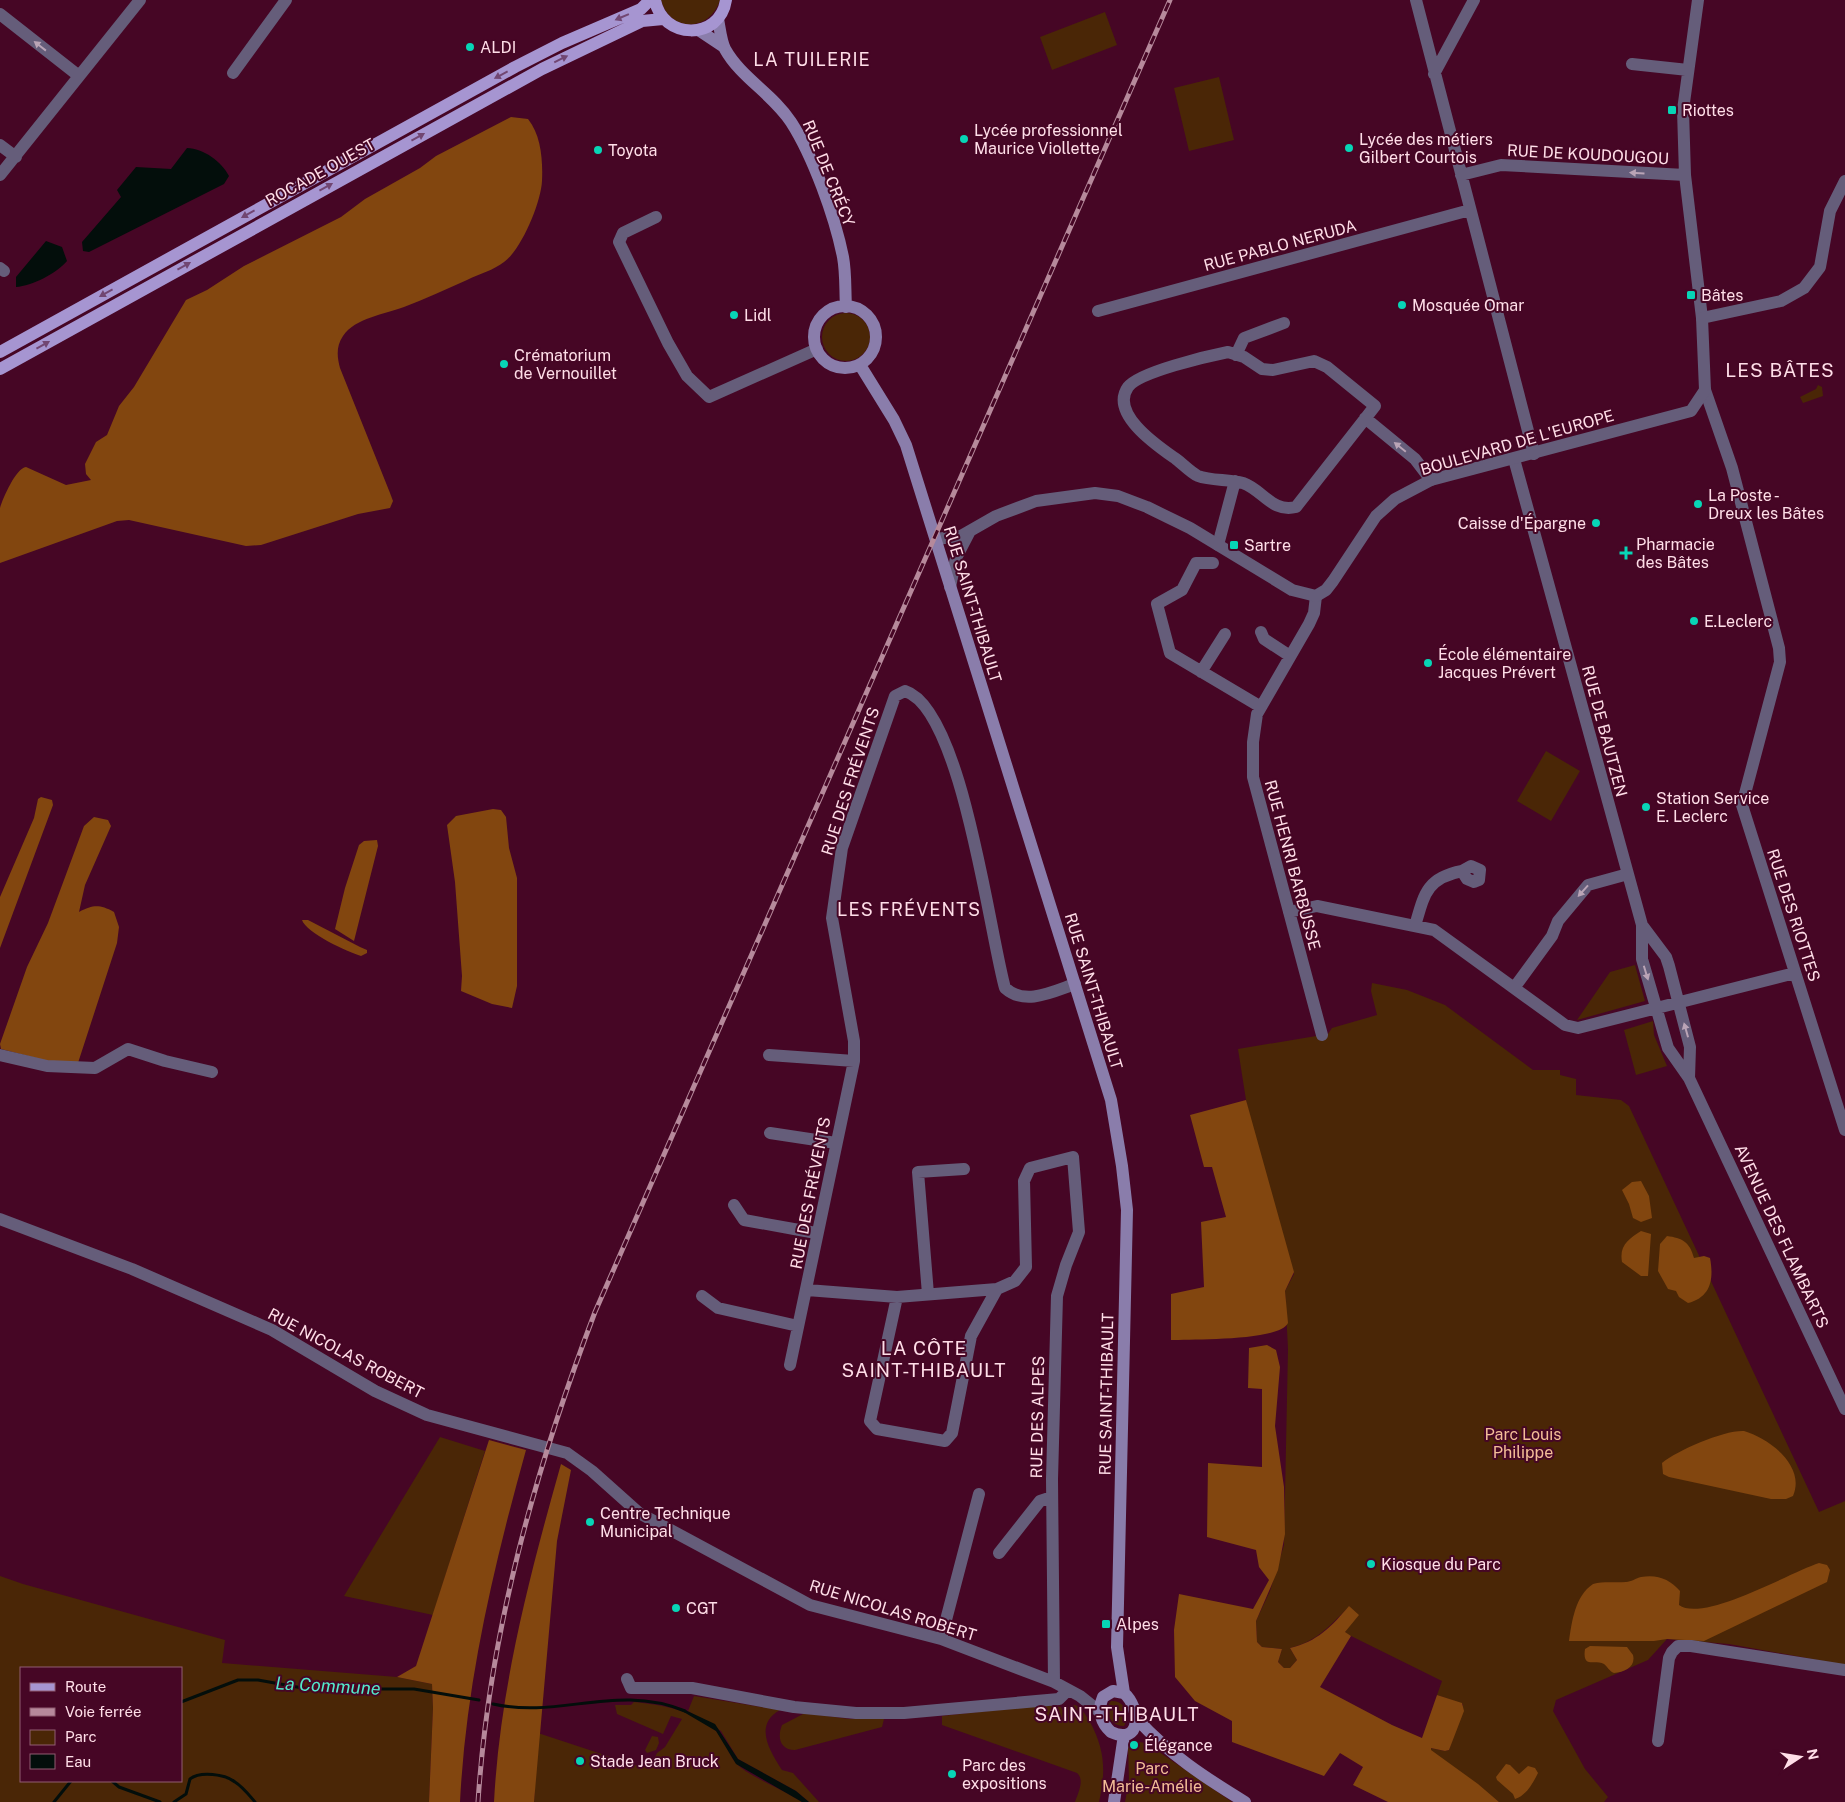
<svg xmlns="http://www.w3.org/2000/svg" width="1845" height="1802" font-family="'Public Sans',sans-serif">
	<rect width="100%" height="100%" fill="#460625"/>
	<path fill="#4a2606" fill-rule="evenodd" d="M661,0H720C710,32 670,33 661,0Z
		M1105,12L1117,45L1052,70L1040,37Z
		M1219,77L1234,140L1189,151L1174,88Z
		M822 337a24 24 0 1 1 48 0a24 24 0 1 1-48 0Z
		M1818,385L1822,387L1823,396L1803,403L1800,397L1816,389Z
		M1546,751L1580,771L1551,821L1517,801Z
		M1635,965L1645,1001L1577,1020L1610,972Z
		M1372,983L1407,990L1445,1005L1533,1070H1560V1075L1576,1079V1095L1621,1100L1629,1106L1819,1512L1845,1501V1665L1729,1644L1667,1639L1648,1660L1556,1700L1553,1711L1585,1769L1608,1797L1604,1802H1499L1431,1752V1748L1445,1751L1449,1750L1463,1704L1437,1695L1442,1681L1345,1633L1350,1606C1330,1625 1318,1641 1290,1648L1297,1660L1290,1668H1284L1278,1662L1282,1649L1262,1647L1257,1642L1256,1621L1270,1591L1284,1545L1288,1349L1285,1291L1294,1274L1253,1132L1246,1100L1238,1049L1328,1034L1332,1028L1377,1015L1371,991Z
		M1653,1021L1654,1035L1667,1066L1636,1075L1624,1030Z
		M440,1437L485,1451L433,1615L344,1596Z
		M0,1576L23,1584L225,1640L222,1663L397,1677L432,1684L433,1708L429,1802H0ZM21,1668H181V1781H21Z
		M694,1696L780,1710C753,1725 770,1751 782,1770L793,1773L819,1802H809L796,1791L738,1759L721,1731L688,1711Z
		M1111,1701C1125,1700 1131,1715 1124,1726C1110,1726 1103,1711 1111,1701Z
		M634,1702C661,1705 696,1710 716,1731C725,1740 728,1754 736,1763C747,1776 785,1790 802,1802H534L538,1733L641,1767L645,1759H654L657,1753L665,1747L682,1719L671,1716L663,1734L617,1714L615,1705H631Z
		M1042,1705L1061,1707L1062,1710L1067,1711L1069,1706L1075,1705C1083,1708 1085,1715 1090,1722C1105,1750 1106,1771 1099,1802H1075C1078,1793 1085,1780 1077,1773L942,1725V1716Z
		M805,1713L849,1719H884L882,1727L795,1750C780,1750 777,1737 782,1725Z
		M652,1736L658,1737L659,1743L656,1750L647,1753L645,1750Z
		M1132,1741L1146,1743L1232,1802H1125L1129,1780L1128,1746Z"/>
	<path fill="#82460f" d="M511,117L528,119C541,135 543,160 542,181C541,202 522,249 504,262C494,270 479,274 467,280C446,289 425,299 404,307C385,314 355,318 343,336C336,346 337,357 340,368L390,493L393,501L390,508L358,514L261,545L246,546L129,520L117,521L0,563C0,548 0,521 0,508C3,498 16,468 26,467L66,485L91,480L86,474L85,464L96,442L107,435L119,406L134,387L186,300L207,290L244,266L341,217L365,199L420,168L436,156Z
		M41,797L52,800L53,805L0,948V897L34,818L38,799Z
		M493,809L501,810L506,817L509,848L517,878V986L512,1008L492,1004L461,991L462,976L455,882L447,825L456,816Z
		M94,817L108,820L111,826L85,885L79,912C93,905 99,904 114,912L119,927L117,943L77,1066L59,1064L1,1049L0,1044L27,967L48,923L84,826Z
		M377,840L378,846L354,941L335,929L345,888L359,845L364,841Z
		M302,920H308L360,947L367,950V953L361,956C348,952 306,933 302,920Z
		M1246,1100L1294,1272L1285,1291L1288,1323C1280,1341 1191,1339 1171,1340V1294L1204,1287L1201,1222L1226,1217L1212,1167H1204L1190,1115Z
		M1641,1181L1649,1196L1652,1218L1641,1222L1633,1218L1629,1204L1622,1190L1632,1182Z
		M1641,1231L1651,1234L1648,1276H1641L1622,1262C1619,1245 1629,1239 1641,1231Z
		M1667,1236C1682,1238 1690,1242 1694,1258L1704,1256L1710,1258C1714,1279 1711,1297 1688,1303L1679,1297L1676,1291L1668,1289L1658,1271L1660,1244Z
		M1267,1345L1276,1350L1280,1367L1275,1426L1284,1487L1285,1534L1278,1570L1256,1621L1257,1642L1262,1647L1282,1649L1278,1662L1284,1668H1290L1297,1660L1290,1648C1317,1642 1332,1626 1349,1606L1359,1615L1345,1632L1351,1636L1320,1687L1392,1725L1422,1738L1437,1695L1462,1703L1464,1711L1449,1750L1445,1751L1431,1748V1750L1478,1784L1499,1802H1388L1353,1785L1363,1767L1340,1753L1324,1776L1232,1742V1721L1195,1701L1175,1677L1174,1630L1179,1594L1253,1609L1269,1580L1259,1567L1256,1550L1207,1537L1208,1463L1262,1467V1389L1248,1388L1249,1348Z
		M1744,1431C1769,1438 1806,1466 1793,1496L1786,1499H1771L1669,1477L1663,1474L1662,1463C1678,1450 1724,1430 1744,1431Z
		M489,1440L526,1450C494,1565 466,1682 460,1802H429L433,1708L432,1684L397,1677L416,1666Z
		M561,1464L571,1470L557,1541L534,1802H494C500,1687 530,1574 561,1464Z
		M1819,1563L1827,1565L1830,1570L1827,1582L1704,1641L1667,1639L1654,1641H1569C1572,1621 1575,1596 1593,1584C1604,1581 1615,1583 1626,1582C1631,1582 1636,1578 1641,1577C1657,1574 1670,1579 1680,1591L1679,1605C1703,1623 1791,1572 1819,1563Z
		M1590,1646L1627,1647L1633,1655C1636,1667 1625,1672 1614,1673C1609,1671 1608,1667 1604,1664C1595,1659 1582,1669 1585,1649Z
		M1506,1764L1510,1765L1519,1774L1528,1766L1535,1768L1538,1773C1533,1783 1526,1796 1515,1799L1513,1794L1497,1780L1496,1777Z"/>
	<path fill="#030e0b" d="M187,148C203,148 222,162 229,176L224,184L89,252L83,251L82,242L121,197L117,190L136,167L171,169Z
		M46,241L62,247L67,261C57,273 32,286 16,287V277Z
		M683,1709L715,1724L738,1759L796,1791L809,1802H802L736,1764L716,1731L682,1711Z"/>
	<g fill="none" stroke-linecap="round" stroke-linejoin="round">
		<path stroke="#030e0b" stroke-width="3" d="M181,1702L238,1680H258L308,1689H414L479,1700
			M493,1704C560,1719 617,1683 685,1711
			M112,1781L119,1787L160,1802
			M54,1802L71,1781
			M174,1802L186,1794L190,1779C200,1771 225,1774 235,1782C243,1787 249,1795 255,1802"/>
		<path stroke="#655d7a" stroke-width="12" d="M1416,0L1534,454
			M1698,0L1683,110L1685,175L1702,318
			M0,14L79,76
			M1632,64L1688,70
			M233,73L286,0
			M1434,74L1474,0
			M0,145L16,157
			M0,175L140,0
			M1461,175L1501,165L1685,175
			M656,217L623,233L619,242L668,343L687,376L709,397L817,349
			M0,268L4,271
			M1098,311L1470,210
			M1228,352L1244,357L1262,369L1273,370L1314,361L1327,367L1375,406L1296,507C1272,513 1263,490 1243,483C1229,479 1211,481 1198,476C1190,472 1183,464 1176,459C1159,447 1109,414 1128,387C1139,372 1208,356 1228,352Z
			M1236,355L1244,338L1284,323
			M1705,390L1732,468L1779,648L1780,662L1742,805L1845,1130
			M1365,418L1415,459L1431,480
			M1514,459L1642,925V959L1668,1048L1689,1078L1845,1409
			M1218,545L1235,481
			M1213,563H1196L1182,590L1157,604L1170,653L1261,707
			M1316,596L1314,613L1309,624L1257,714L1253,742V777L1322,1035
			M1261,632L1264,639L1290,656
			M1201,672L1225,634
			M1289,912L1317,906L1434,930L1565,1025L1578,1028L1795,973
			M1642,925L1666,957L1669,966L1690,1047L1689,1078
			M1415,926C1424,895 1426,878 1462,871L1467,879L1474,882L1479,880L1480,870L1471,866L1462,871
			M1514,988L1552,936L1558,921L1588,885L1628,874
			M0,1055L47,1066L95,1068L128,1049L165,1061L212,1072
			M769,1055L854,1061
			M770,1133L836,1143
			M734,1205L744,1220L816,1233
			M0,1219L132,1269L272,1330L375,1391L427,1415L567,1453L592,1471L639,1513L810,1605L941,1639L1054,1682L1080,1696L1100,1712
			M807,1290L897,1297L997,1289L1015,1281L1026,1267L1024,1181L1030,1168L1073,1157L1079,1232L1066,1265L1057,1296L1052,1479L1054,1682
			M928,1294L918,1172L964,1169
			M702,1296L718,1308L798,1326
			M897,1297L870,1421L877,1429L945,1441L952,1433L971,1336L997,1289
			M790,1365L854,1061V1041L832,918L842,848L895,696L905,691C962,709 989,931 1005,988C1025,1006 1052,992 1075,984
			M999,1553L1040,1501L1052,1497
			M941,1639L979,1494
			M627,1679L631,1688H692L794,1707L856,1713H904L1059,1699L1068,1690
			M1658,1741L1669,1658L1672,1652L1678,1646H1691L1845,1670"/>
		<path stroke="#655d7a" stroke-width="12" d="M936,539L961,536L996,516L1036,501L1095,493L1118,496L1147,507L1190,528L1292,590L1316,596L1326,590L1333,581L1376,516L1395,499L1431,480L1691,411L1705,390L1702,318L1781,301L1804,288L1820,267L1830,211L1845,181
			M950,587L956,558L970,531"/>
		<path stroke="#8a7dab" stroke-width="12" d="M718,19C720,29 721,41 725,49C741,78 773,94 791,122C813,156 835,217 843,257C846,273 845,290 846,307
			M700,31L724,47
			M814 337a31 31 0 1 1 62 0a31 31 0 1 1-62 0Z
			M860,365L894,420L906,445L1111,1100L1122,1166L1127,1210L1117,1647L1124,1693
			M1113,1691L1124,1693C1141,1708 1142,1746 1111,1732C1101,1723 1097,1710 1103,1697Z
			M1137,1719C1169,1754 1204,1777 1245,1802
			M1114,1802L1124,1735"/>
		<path stroke="#a695d1" stroke-width="12" d="M655,0C662,40 720,41 726,0
			M0,352L515,67L562,43L641,9L650,0
			M0,369L542,69L642,21L663,19"/>
		<defs>
			<path id="rail" d="M478,1802C489,1633 535,1470 595,1312L1170,0"/>
		</defs>
		<use href="#rail" stroke="#b6899b" stroke-width="5"/>
		<use href="#rail" stroke="#460625" stroke-width="3" stroke-dasharray="9" stroke-linecap="butt"/>
	</g>
	<defs><path id="oneway-solid" d="M-6-.8H1V-3.2L6.5 0L1 3.2V.8H-6Z" transform="scale(1.25)"/></defs>
	<g fill="#714672">
		<use href="#oneway-solid" transform="translate(622 17) rotate(157)"/>
		<use href="#oneway-solid" transform="translate(561 59) rotate(-26)"/>
		<use href="#oneway-solid" transform="translate(501 75) rotate(152)"/>
		<use href="#oneway-solid" transform="translate(418 137) rotate(-29)"/>
		<use href="#oneway-solid" transform="translate(326 187) rotate(-29)"/>
		<use href="#oneway-solid" transform="translate(248 214) rotate(151)"/>
		<use href="#oneway-solid" transform="translate(184 266) rotate(-29)"/>
		<use href="#oneway-solid" transform="translate(106 293) rotate(151)"/>
		<use href="#oneway-solid" transform="translate(43 345) rotate(-29)"/>
	</g>
	<g fill="#baa4b6">
		<use href="#oneway-solid" transform="translate(40 46) rotate(-142)"/>
		<use href="#oneway-solid" transform="translate(1637 173) rotate(-176)"/>
		<use href="#oneway-solid" transform="translate(1400 447) rotate(-141)"/>
		<use href="#oneway-solid" transform="translate(1583 891) rotate(132)"/>
		<use href="#oneway-solid" transform="translate(1646 973) rotate(73)"/>
		<use href="#oneway-solid" transform="translate(1686 1030) rotate(-106)"/>
	</g>
	<g fill="#07d5b6" stroke="#460625" stroke-width="2">
		<circle cx="470" cy="47" r="5"/>
		<rect x="1667" y="105" width="10" height="10" rx="2.5"/>
		<circle cx="964" cy="139" r="5"/>
		<circle cx="1349" cy="148" r="5"/>
		<circle cx="598" cy="150" r="5"/>
		<rect x="1686" y="290" width="10" height="10" rx="2.5"/>
		<circle cx="1402" cy="305" r="5"/>
		<circle cx="734" cy="315" r="5"/>
		<circle cx="504" cy="364" r="5"/>
		<circle cx="1698" cy="504" r="5"/>
		<circle cx="1596" cy="523" r="5"/>
		<rect x="1229" y="540" width="10" height="10" rx="2.5"/>
		<path d="M1623.5 545.5h5v5h5v5h-5v5h-5v-5h-5v-5h5z"/>
		<circle cx="1694" cy="621" r="5"/>
		<circle cx="1428" cy="663" r="5"/>
		<circle cx="1646" cy="807" r="5"/>
		<circle cx="590" cy="1522" r="5"/>
		<circle cx="1371" cy="1564" r="5"/>
		<circle cx="676" cy="1608" r="5"/>
		<rect x="1101" y="1619" width="10" height="10" rx="2.5"/>
		<circle cx="1134" cy="1745" r="5"/>
		<circle cx="580" cy="1761" r="5"/>
		<circle cx="952" cy="1774" r="5"/>
	</g>
	<g text-anchor="middle" stroke-width="4" stroke-linejoin="round" paint-order="stroke">
		<g font-size="16" fill="#ffdee8" stroke="#460625" text-anchor="start">
			<text x="480" y="53">ALDI</text>
			<text x="1682" y="116">Riottes</text>
			<text x="974" y="136">Lycée professionnel<tspan x="974" dy="18">Maurice Viollette</tspan></text>
			<text x="1359" y="145">Lycée des métiers<tspan x="1359" dy="18">Gilbert Courtois</tspan></text>
			<text x="608" y="156">Toyota</text>
			<text x="1701" y="301">Bâtes</text>
			<text x="1412" y="311">Mosquée Omar</text>
			<text x="744" y="321">Lidl</text>
			<text x="514" y="361">Crématorium<tspan x="514" dy="18">de Vernouillet</tspan></text>
			<text x="1708" y="501">La Poste -<tspan x="1708" dy="18">Dreux les Bâtes</tspan></text>
			<text x="1586" y="529" text-anchor="end">Caisse d'Épargne</text>
			<text x="1636" y="550">Pharmacie<tspan x="1636" dy="18">des Bâtes</tspan></text>
			<text x="1244" y="551">Sartre</text>
			<text x="1704" y="627">E.Leclerc</text>
			<text x="1438" y="660">École élémentaire<tspan x="1438" dy="18">Jacques Prévert</tspan></text>
			<text x="1656" y="804">Station Service<tspan x="1656" dy="18">E. Leclerc</tspan></text>
			<text x="600" y="1519">Centre Technique<tspan x="600" dy="18">Municipal</tspan></text>
			<text x="1381" y="1570">Kiosque du Parc</text>
			<text x="686" y="1614">CGT</text>
			<text x="1116" y="1630">Alpes</text>
			<text x="1144" y="1751">Élégance</text>
			<text x="590" y="1767">Stade Jean Bruck</text>
			<text x="962" y="1771">Parc des<tspan x="962" dy="18">expositions</tspan></text>
		</g>
		<g font-size="16" fill="#ffdee8" stroke="#460625">
			<text transform="translate(1588 154) rotate(3)" y="6">RUE DE KOUDOUGOU</text>
			<text transform="translate(320 172) rotate(-29)" y="6">ROCADE OUEST</text>
			<text transform="translate(829 173) rotate(68)" y="6">RUE DE CRÉCY</text>
			<text transform="translate(1280 245) rotate(-15)" y="6">RUE PABLO NERUDA</text>
			<text transform="translate(1517 442) rotate(-16)" y="6">BOULEVARD DE L'EUROPE</text>
			<text transform="translate(973 604) rotate(73)" y="6">RUE SAINT-THIBAULT</text>
			<text transform="translate(1605 731) rotate(75)" y="6">RUE DE BAUTZEN</text>
			<text transform="translate(850 781) rotate(-72)" y="6">RUE DES FRÉVENTS</text>
			<text transform="translate(1293 865) rotate(75)" y="6">RUE HENRI BARBUSSE</text>
			<text transform="translate(1794 915) rotate(72)" y="6">RUE DES RIOTTES</text>
			<text transform="translate(1094 991) rotate(73)" y="6">RUE SAINT-THIBAULT</text>
			<text transform="translate(810 1193) rotate(-79)" y="6">RUE DES FRÉVENTS</text>
			<text transform="translate(1782 1236) rotate(65)" y="6">AVENUE DES FLAMBARTS</text>
			<text transform="translate(346 1353) rotate(28)" y="6">RUE NICOLAS ROBERT</text>
			<text transform="translate(1106 1394) rotate(-89)" y="6">RUE SAINT-THIBAULT</text>
			<text transform="translate(1037 1417) rotate(-89)" y="6">RUE DES ALPES</text>
			<text transform="translate(893 1610) rotate(17)" y="6">RUE NICOLAS ROBERT</text>
		</g>
		<g font-size="16" fill="#f3be97" stroke="#460625">
			<text x="1523" y="1440">Parc Louis<tspan x="1523" dy="18">Philippe</tspan></text>
			<text x="1152" y="1774">Parc<tspan x="1152" dy="18">Marie-Amélie</tspan></text>
		</g>
		<g font-size="18" letter-spacing="1" fill="#ffdee8" stroke="#460625">
			<text x="812" y="66">LA TUILERIE</text>
			<text x="909" y="916">LES FRÉVENTS</text>
		</g>
		<g font-size="18" font-style="italic" fill="#54e9cb" stroke="#460625">
			<text transform="translate(328 1686) rotate(3)" y="6">La Commune</text>
		</g>
		<g font-size="19" letter-spacing="1" fill="#ffdee8" stroke="#460625">
			<text x="1780" y="377">LES BÂTES</text>
			<text x="924" y="1355">LA CÔTE<tspan x="924" dy="22">SAINT-THIBAULT</tspan></text>
			<text x="1117" y="1721">SAINT-THIBAULT</text>
		</g>
	</g>
	<rect x="20" y="1667" width="162" height="115" fill="#460625" stroke="#905c73"/>
	<rect x="30" y="1683" width="25" height="8" fill="#a695d1" stroke="#905c73"/>
	<text x="65" y="1692" font-size="15" fill="#ffdee8">Route</text>
	<rect x="30" y="1708" width="25" height="8" fill="#b6899b" stroke="#905c73"/>
	<text x="65" y="1717" font-size="15" fill="#ffdee8">Voie ferrée</text>
	<rect x="30" y="1730" width="25" height="15" fill="#4a2606" stroke="#905c73"/>
	<text x="65" y="1742" font-size="15" fill="#ffdee8">Parc</text>
	<rect x="30" y="1754" width="25" height="15" fill="#030e0b" stroke="#905c73"/>
	<text x="65" y="1767" font-size="15" fill="#ffdee8">Eau</text>
	<g transform="translate(1800 1757) rotate(78)" stroke="#460625" stroke-width="4" paint-order="stroke">
	<path d="M0-4L9 19L0 12L-9 19Z" fill="#ffdee8"/>
	<text y="-8" font-size="14" font-weight="bold" text-anchor="middle" fill="#ffdee8">N</text>
	</g>
</svg>
